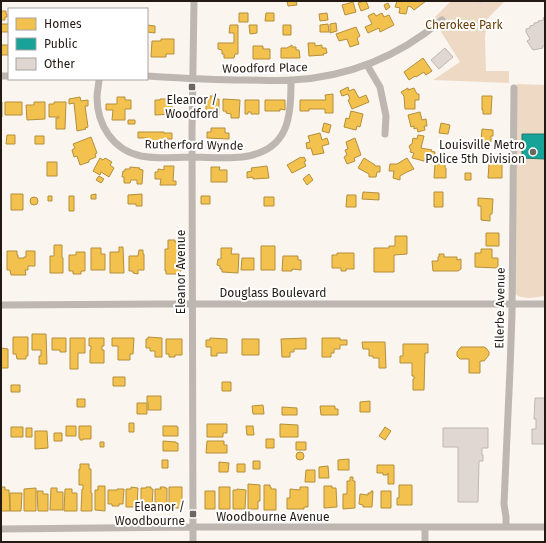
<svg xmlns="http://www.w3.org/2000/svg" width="546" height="543" font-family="'Fira Sans',sans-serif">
	<rect width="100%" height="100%" fill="#faf5ef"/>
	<path fill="#eedac4" d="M451,1H505L487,19L485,38L486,71H509V83L433,80L460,62L433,19Z
		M517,84L545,85V296C535,297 522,301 514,293Z"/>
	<path fill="#f2c14e" stroke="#b48f3c" d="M287,1H296L297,5L288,6Z
		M364,1H366L369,8L361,11L358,3Z
		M397,1H426L414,10L411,7L408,6L406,14L399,13L400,8L395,7Z
		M353,2L356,12L345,15L342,5Z
		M388,3L390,7L386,10L384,5Z
		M1,11H6V14H7V17H5V20H1Z
		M239,13H248V22H239Z
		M266,13H274V21H265Z
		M327,13L328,20L320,21L319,14Z
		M374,13L376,16L382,13L384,17L389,15L394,25L380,32L379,28L368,33L365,27L372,24L368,16Z
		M336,23L337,31L330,33V24Z
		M1,24H9V32H1Z
		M328,24L329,32H320V25Z
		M147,25L155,26V33L147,32Z
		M230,25H238V54H235L234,58H224V54H222V50L218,49V43H234V33H229Z
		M249,25H257V33L250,34Z
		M283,25H291V35H283Z
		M356,27L360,36L357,38L359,44L350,47L347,39L339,41L336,34Z
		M161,39H174V54H166V57H151L152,41H161Z
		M308,43H315V46L322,45V48H326L327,53L323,54L324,55L309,56Z
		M1,45H8V55H1Z
		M292,45V47H296V50H299L300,58H281V48H287Z
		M253,46H263V49H270V59H253Z
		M423,58L432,71L426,75L424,72L416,77L415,76L409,80L404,72Z
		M348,87L349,91L354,89L359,98L366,95L369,102L352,109L348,100L350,99L348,94L342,96L340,91Z
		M408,88V90L414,88L417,94H419V100H415V109H405L404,96L401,92Z
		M333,94V113H325V109H309V111H300V100H326L325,95Z
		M210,96H215V99H219V115H206V99H210Z
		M482,96H492L491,114H483V110H482Z
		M80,97L81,101L88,100V106H85L88,127L85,128L86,129L77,131L74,103L69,104V99Z
		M117,97H125V100H131V109H125V120H112L113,110H106V104H117Z
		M160,99H172V114L155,115V100H160Z
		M223,99L240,100L239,118H231V114L226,113V111H223Z
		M245,100H259V114H251V112H248V114H245Z
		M265,100H285V110L280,109V111H265Z
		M2,102V117H1V103Z
		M5,102H22V115H5Z
		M34,102H45V119L27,120L26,105H34Z
		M54,102H66L65,129H56V118H59V117H49V104H54Z
		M351,111L363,114L360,127L357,126L356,130L344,127L346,118L349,119Z
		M420,112L422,120L426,119L427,126H424L425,130L418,132L417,128L414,129V126L411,127L408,115Z
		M128,120H135V124H128Z
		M324,123L331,125L329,133L322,131Z
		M441,123L450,125L448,134L439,133Z
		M211,128H225V133H229V139L207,138V132H211Z
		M482,129L493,130V136H491V142H489V150L482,149V145H485V142H481Z
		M138,132H164V133H172V139H164V144L146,143L147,138H138Z
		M320,133L322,140L327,138L329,144L322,146L324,153L313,155L311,148L307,149L306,143L310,142L308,136Z
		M7,135H15V144H6Z
		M418,135L424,136L421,148L432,150L431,151L435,152L434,157L430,156L429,157L428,159L425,158L424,161L412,158L414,153L410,152L411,150L409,147L410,145L412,144L413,138L417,139Z
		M35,136H44V144H35Z
		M91,137L97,153L95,154L96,157L89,160V162L80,165L77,156L74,157L72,150L75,148L73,144Z
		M355,138L361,155L354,158L355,161L347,164L344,157L347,155L345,150L348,149L346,142Z
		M301,157L302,158L304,157L306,161L304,162L306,166L292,173L287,165Z
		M100,158L103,160L105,158L112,162L110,165L114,168L109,177L101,172L100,175L93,171Z
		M364,158L375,165V166H380V172H377L376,177H369V174L358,168Z
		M407,158L414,169L407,172L400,176V180L393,178L394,171H389L390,164H397Z
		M493,159H498V162H502V178H488L489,164H491V162H493Z
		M47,162H57V176H47Z
		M435,164H445V168H446V178H434Z
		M164,166H174L173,181H176V185H160L161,179H155V172H158V169L164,170Z
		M267,166L269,178L253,179V177L247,178V172L252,171L251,168Z
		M130,167L140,168L139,169L143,170L142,184H137V180H131L130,183H124V177H122L123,171H125V169H130Z
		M211,167H220L219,170H227V182H211Z
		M465,173H471V180H465Z
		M309,174L313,180L307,185L303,179Z
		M99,176L104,179L101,183L96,180Z
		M363,192L379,193V200L362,199Z
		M434,192H443V207H434Z
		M11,194H23V210H11Z
		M96,194V199H91V195Z
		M142,194V206H136V204H128V195Z
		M347,195H356V207H346Z
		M48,196H52V201H48Z
		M69,196H74V211H69Z
		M201,196H210V204H201Z
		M30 201a4 4 0 1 1 8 0a4 4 0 1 1-8 0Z
		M264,197H274V206H264Z
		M478,198L493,199L492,214H490V221L481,220V206H478Z
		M486,233H499V246H486Z
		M395,236H407V254L394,255V272H374V248H389V246H395Z
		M168,240H175V242H180V250H181V271H180V274H166V271H165V249H168Z
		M54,245H62V258H63V273H50V256H54Z
		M261,246H275V270H261Z
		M119,247H123L124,273H110V252H119Z
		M91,248H101V254H105V270H91Z
		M221,248H232L231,254H239L238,273L222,272V269H220V266L217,265L218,259H221Z
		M481,249H492V258H498V268L475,267V253H481Z
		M139,250H143V254H144V270H138V274L133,273V271H129V256H138Z
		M7,251H17V255H18V258H24V257H26V251H35V266H28V270H25L26,275H11L10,270H7Z
		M76,252H85V271H81V274H73V271H69V255H76Z
		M337,253H354V269H346V271H341V268H332V255H337Z
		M439,254H444V257H457V260L461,259V269L458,271H433L432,261H438V257H439Z
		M283,256H298V260H301V270L292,269V271H282Z
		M242,258H254V270H241Z
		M32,334H46L47,364H39V356H41V350H32Z
		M13,337H28V356H26V359H17L16,354H13Z
		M148,337L162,338V357H155V351H150V348H146V339H148Z
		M52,338H66V352H60V350H52Z
		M70,338H85V353H78V369H70Z
		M89,338H104V346H102V350H104V363H90V350H91V346H89Z
		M112,338H134L133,354H130V360H118V346H112Z
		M210,338L227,339V353H217V356H211V347H206V340H210Z
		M306,338V349H294V352H290V357H282L281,339Z
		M322,338H340V340H347V345H340V349H334V353H331V357H322Z
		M166,339H182V355H175V357H169V354H166Z
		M242,339H259V355H242Z
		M362,342H385L386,368H379V358H373V356H369V349H363Z
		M403,344H428V353H425L424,390H413V379H414V376H412V363H400V356H403Z
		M461,347H484L486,348L489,352V355L484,361H480V373H469V359H460L457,356V352Z
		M1,348L8,349V368H1Z
		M113,377H125V386H113Z
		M222,382H231V391H222Z
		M11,385H20V392H11Z
		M147,396H161V410H148V402H147Z
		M77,399H85V407H77Z
		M370,401V412H360V402Z
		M137,403H147V414H137Z
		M263,405L264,414H253L252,406Z
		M320,406H335V409H338V415H321Z
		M282,407L297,408V415H282Z
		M129,423H134V432H129Z
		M207,424H227V433H223V437H207Z
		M280,424L298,425V437H280Z
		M66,426H76V436H66Z
		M79,426H91V439H83V440H80V438H79Z
		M163,426H177V427H178V436H163Z
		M246,426H253L254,435H247Z
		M11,427H23V437H11Z
		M385,427L391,431L385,440L379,436Z
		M26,428H32V437H26Z
		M35,431H47L48,448L35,449Z
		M54,433H62V441H54Z
		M266,439H274V448H266Z
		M163,441L176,442V443H178V451H163Z
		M207,441H224V445H227V453H206Z
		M100,442H104V447H100Z
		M296,442H306V450H296Z
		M296 456a4 4 0 1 1 8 0a4 4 0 1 1-8 0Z
		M349,459V470H338V460Z
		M162,460H168V468H162Z
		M253,461H260V469H253Z
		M219,462L229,463L228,472H219Z
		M80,464H89V469H91V493H92V511H81L82,489H83V485H79V469H80Z
		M237,464H245V472H237Z
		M377,465H394V484H388V473L387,475H383V473H377Z
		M328,466L329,478H319V467Z
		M306,470H315V482H305Z
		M350,477H353V481H355V508L343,509V494H347V481H350Z
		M248,484L260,485V501H258V509H248Z
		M264,485H270V487H271V489H276V510H264Z
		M399,485H412V505H397V498H399Z
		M98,486H105V511L95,510V490H98Z
		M324,486H332V488H336L337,507L324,508Z
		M1,487H5V490H9L10,511H1Z
		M131,487L138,488L137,507H126V489H131Z
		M146,487H151V489H153L152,507H141V488H146Z
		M160,487H165V488H167V507H155V489H161Z
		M169,487H182V508H169Z
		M219,487H230V509H219Z
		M300,487H308V507H304V509H287V498H290V489L300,490Z
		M36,488V511H24V489Z
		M51,488H57V492H63V510H50Z
		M65,489H72V493H77V511H64Z
		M117,489H124L123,504H119V506H112V504H108V490H117Z
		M237,489L246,490L245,509H233V490H237Z
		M37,491H43V494H48V511H38Z
		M205,491H215V509H205Z
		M371,491H373L372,507H363V505L359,504L360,494L368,495V493H371Z
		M381,491H391V508H381Z
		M10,493H22L21,511H10Z"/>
	<path fill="#17a398" stroke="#1b7a70" d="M522,134H545V159L522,158Z"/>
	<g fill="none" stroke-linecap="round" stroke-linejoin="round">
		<path stroke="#c4d6f7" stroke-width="2.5" d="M480,2L481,1"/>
	</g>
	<path fill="#e0d7d3" stroke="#beb6b1" d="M545,17V46H542L543,48L533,50L527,41L530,39L526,32V29L530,28V26L534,25V23L539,22L538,21L544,20L543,18Z
		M445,48L453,57L439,69L431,60Z
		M535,398H545V444H532V429H536V419H534Z
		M443,428H488V448H482V455H483V461H479L478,502H458V447H443Z"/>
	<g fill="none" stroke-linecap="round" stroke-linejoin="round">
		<path stroke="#beb6b1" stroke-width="7" d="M367,65L380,87L386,116L385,134
			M1,76H9
			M147,76C179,78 211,80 244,80C260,80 276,81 292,80C349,77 398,57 442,20
			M99,79C99,85 97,91 97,97C97,125 113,150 141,156C157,159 174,158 190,157C207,157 225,159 242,157C288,151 291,120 291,80
			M1,305L162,304H545
			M506,527V517L504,504L510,369L512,314L514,88
			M425,528V542
			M1,529L193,527H545
			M193,542L192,131L194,1"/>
	</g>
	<g fill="#6e6760" stroke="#fff" stroke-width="1.5">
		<rect x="188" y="83" width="8" height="8" rx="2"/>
		<circle cx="533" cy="152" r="4"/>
		<rect x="189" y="510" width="8" height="8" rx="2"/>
	</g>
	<g text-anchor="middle" stroke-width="4" stroke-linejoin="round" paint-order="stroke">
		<g font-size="12" fill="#663f07" stroke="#fff">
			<text x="464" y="29">Cherokee Park</text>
		</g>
		<g font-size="12" fill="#231b13" stroke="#fff">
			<text transform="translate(265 68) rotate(-1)" y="4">Woodford Place</text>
			<text transform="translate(194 145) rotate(1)" y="4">Rutherford Wynde</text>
			<text transform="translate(181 272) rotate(-90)" y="4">Eleanor Avenue</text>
			<text x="273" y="297">Douglass Boulevard</text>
			<text transform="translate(500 308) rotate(-89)" y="4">Ellerbe Avenue</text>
			<text x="273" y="521">Woodbourne Avenue</text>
		</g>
		<g font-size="12" fill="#231b13" stroke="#fff" text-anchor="end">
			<text x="192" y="104" text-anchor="middle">Eleanor /<tspan x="192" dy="14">Woodford</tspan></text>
			<text x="525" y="149">Louisville Metro<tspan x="525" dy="14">Police 5th Division</tspan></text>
			<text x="185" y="511">Eleanor /<tspan x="185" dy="14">Woodbourne</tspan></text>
		</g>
	</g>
	<rect width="546" height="543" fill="none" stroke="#231b13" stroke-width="4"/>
	<rect x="8" y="8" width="140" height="72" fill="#ffffff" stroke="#a7a4a1"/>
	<rect x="16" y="18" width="20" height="12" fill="#f2c14e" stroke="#a7a4a1"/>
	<text x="44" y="28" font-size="12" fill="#231b13">Homes</text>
	<rect x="16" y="38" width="20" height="12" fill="#17a398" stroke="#a7a4a1"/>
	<text x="44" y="48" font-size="12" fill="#231b13">Public</text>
	<rect x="16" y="58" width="20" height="12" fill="#e0d7d3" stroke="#a7a4a1"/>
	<text x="44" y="68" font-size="12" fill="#231b13">Other</text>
</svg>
